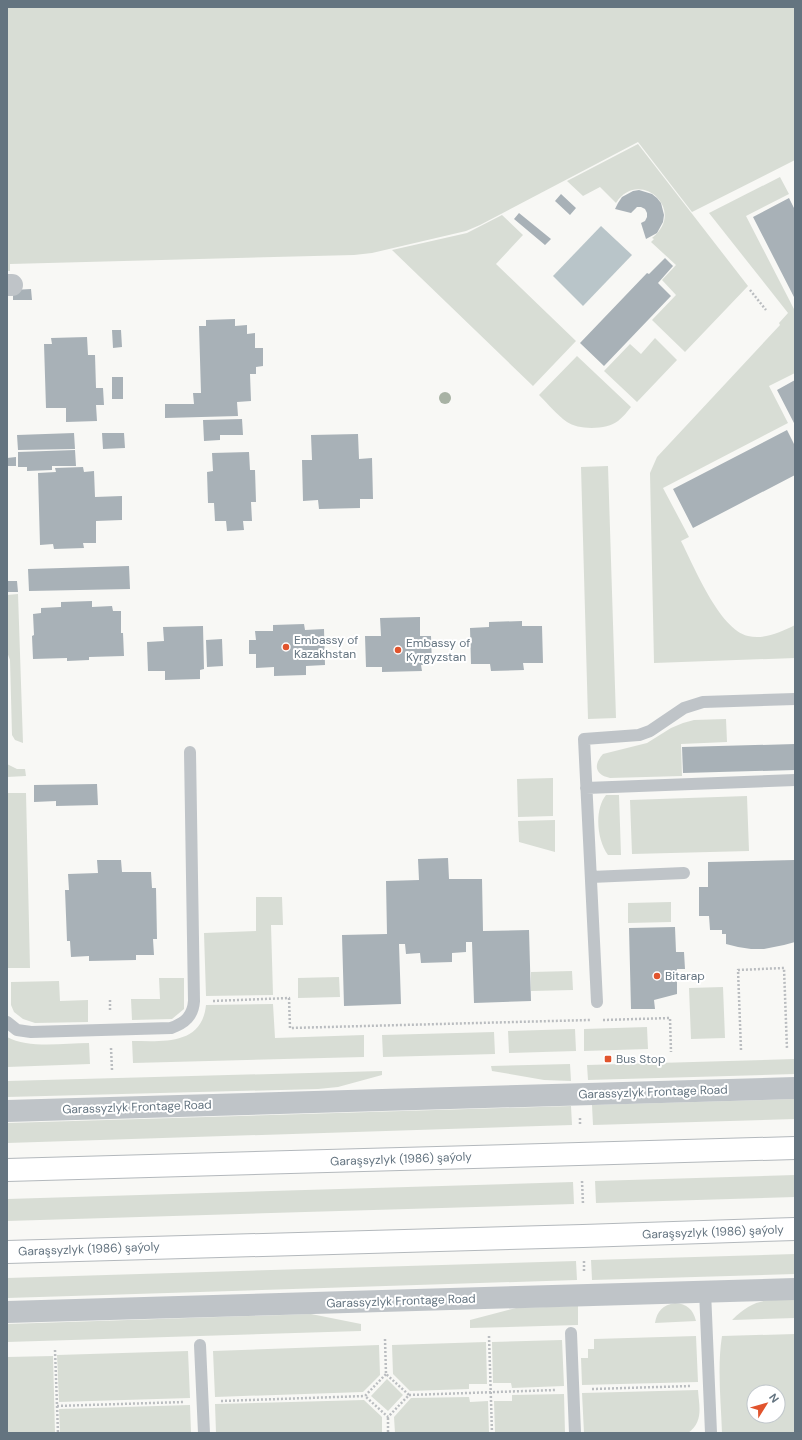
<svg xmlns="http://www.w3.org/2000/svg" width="802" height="1440" font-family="'DM Sans',sans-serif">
	<rect width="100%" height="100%" fill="#f8f8f5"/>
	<path fill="#d8ddd5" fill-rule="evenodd" d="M7,7H795V160L692,212L638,142L480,225L466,231L372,253L354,255L10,264V271H7Z
		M638,144L748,286L685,352L652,320L676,295L662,280L676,265L651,242L654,239L652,238C688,210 639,167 616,203L600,187L583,196L567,181Z
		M780,177L789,194L746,216L795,311V373L769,386L788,423L663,488L689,537L681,541C694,566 719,629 748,636C764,640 781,632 795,625V658L654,663L650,473L657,457L780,325L779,323L788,313L709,213Z
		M502,215L523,235L496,264L576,341L533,386L392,250L467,233Z
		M655,338L677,360L637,402L604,371L630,344L641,354Z
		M577,356L631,407C627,412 623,417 618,421C607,430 578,430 567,422C557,415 548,404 539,395Z
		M608,466L616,718L588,719L581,467Z
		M18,594L23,743L15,740L12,735L10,660L7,652V595Z
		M726,719L727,742L681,744L682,776L610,778C595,775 593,765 603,754L647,743L671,728L683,723L694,720Z
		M7,764L17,769H25L26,776L7,777Z
		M553,778V816L518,817L517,779Z
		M7,793H26L30,968H7Z
		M606,795H619L621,855H608C597,840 594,810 606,795Z
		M747,796L749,851L632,854L630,800Z
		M555,820V852L519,842L518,821Z
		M256,897H282L283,925H271L273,995L206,996L204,933L256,931Z
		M671,902V922L628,923V903Z
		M572,971L573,990L531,991V972Z
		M339,977L340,997L298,998V978Z
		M159,978H184V1009L172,1019L132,1020L131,999H160Z
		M59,981L60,1001L88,1000V1022L35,1023L23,1019L14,1012L11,1005V982Z
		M723,987L725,1038L691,1039L689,988Z
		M273,1004L275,1038L364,1035V1057L133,1063L132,1041C162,1041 202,1046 206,1005Z
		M647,1027L648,1049L584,1051V1029Z
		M575,1029L576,1051L509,1053L508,1031Z
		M494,1032L495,1054L383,1057L382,1035Z
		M7,1037C29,1049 64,1043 89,1043L90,1064L7,1067Z
		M795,1059V1074L588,1080L587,1065Z
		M570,1064L571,1081L544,1080L492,1071L491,1066Z
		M382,1071V1075L338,1087L318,1089L7,1097V1081Z
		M795,1099V1119L593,1125L592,1105Z
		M571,1106L572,1125L7,1143V1123Z
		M795,1175V1197L596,1203L595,1181Z
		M573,1182L574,1204L7,1221V1199Z
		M795,1254V1274L592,1280L591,1260Z
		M576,1261L577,1280L7,1298V1278Z
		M795,1299V1318L732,1320C754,1298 766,1300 795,1299Z
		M675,1303C687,1304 693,1309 696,1321L655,1323C657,1311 663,1305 675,1303Z
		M578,1306V1325L470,1328V1320L516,1308Z
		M311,1314L361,1324V1331L7,1342V1324Z
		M795,1334V1433H722C721,1401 717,1368 722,1336ZM754,1392H778V1416H754Z
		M696,1336L698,1382L582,1385L581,1358H588V1349H594V1339Z
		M562,1340L564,1386L512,1388L511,1383H493L492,1342Z
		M486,1342L487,1384H469V1389L410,1391L393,1374L392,1345Z
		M379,1345L380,1375L363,1392L215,1397L213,1351Z
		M188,1351L190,1398L59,1402L57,1355Z
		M53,1356L55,1433H7V1357Z
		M387,1379L403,1395L388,1411L371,1396Z
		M698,1390C699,1406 704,1422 688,1433H584L582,1393Z
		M564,1394L565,1433H495L494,1401H512V1395Z
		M469,1397L470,1402L488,1401L489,1433H395L394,1417L411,1398Z
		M364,1400L382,1417V1433H216L215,1404Z
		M190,1405L191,1433H60L59,1409Z"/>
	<path fill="#b9c5c9" d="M601,226L632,255L583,306L553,276Z"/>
	<path fill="#a8b1b7" d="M639,190L652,194L657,198L661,203L664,215L663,222L657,233L646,239L641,223L645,221L647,217V213L645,209L641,207H637L631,213L615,209L618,203L622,197L633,191Z
		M561,194L576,208L570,215L555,201Z
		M789,198L795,210V299L753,217Z
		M519,213L551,239L545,245L514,219Z
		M665,258L673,266L658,283L671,296L604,366L580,343L647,273L649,274Z
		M31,289L32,300H13V290Z
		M235,319V326L247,325V334L255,333V348H263V366L256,367V374H250L251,401L237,402L238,416L165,418V404H194L193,393H201L199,326H206V320Z
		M112,330H121L122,347L113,348Z
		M87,337L88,355H95L96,388H103L104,405H96L97,421L66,422V408H46L44,344H52L51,338Z
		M112,377H123V399H112Z
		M795,380V425L777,390Z
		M242,419L243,435H220V440L204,441L203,420Z
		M787,430L795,446V475L693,528L673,489Z
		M74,433L75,449L18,450L17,435Z
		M102,433H124L125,448L103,449Z
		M358,434L359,459L372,458L373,499H360V508L319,509L318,500L303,501L302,460H312L311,435Z
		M75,450L76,466H52V470L27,471V467H18V452Z
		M249,452L250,470H255L256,502H251L252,521H243L244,530L227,531L226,521H215L214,503H208L207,472L213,471L212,453Z
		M16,457V466H7V458Z
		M83,467L84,472L94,471L95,497L122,496V520L96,521V543H83L84,548L54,549L53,544L40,545L38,473L56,472L55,468Z
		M129,566L130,589L29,591L28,569Z
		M7,581H17L18,592H7Z
		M92,601V607L112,606L113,611H121V633H123L124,656L89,657V660L67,661V658L33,659L32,636L34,635L33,614L41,613V608L61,607V602Z
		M420,617V636H431L432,665H421L422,671L382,672V667H366L365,636H381L380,618Z
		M522,621V626H542L543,663H523L524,670L491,671L490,664H471L470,628L489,627V622Z
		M304,624L305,630L324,629L325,665L306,666V675L274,676V667L256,668V654H249V640H256L255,631H273V625Z
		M203,626L204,669L200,670V679L165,680V671H148L147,642L164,641L163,627Z
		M222,639L223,666L207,667L206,640Z
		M795,744V770L683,773L682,747Z
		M97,784L98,805L56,806V801L34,802V785Z
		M448,858L449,879H482L483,931L529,930L531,1001L474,1003L472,942H466V952L452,953V962L421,963L420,953L406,954L405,944H399L401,1004L344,1006L342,935L387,934L386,881L419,880L418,859Z
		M97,860H121L122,872H151L152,888H156L157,939H153L154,955H136V960L89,961V956L71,957L70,941H67L65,890H69L68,874L98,873Z
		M795,860V942L784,945L764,949H751L738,947L726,944V934H722V930H710L709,916H699V887H708V862Z
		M675,927L676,952H684L685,969H677V994L654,1000L655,1009H631L629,928Z"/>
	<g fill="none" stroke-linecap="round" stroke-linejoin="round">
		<defs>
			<path id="primary" d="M7,1170L795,1148
				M7,1252L583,1236L795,1229"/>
		</defs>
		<use href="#primary" stroke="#b3b8bc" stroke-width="24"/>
		<path stroke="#babdc0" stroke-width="2.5" stroke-dasharray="2 2" stroke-linecap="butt" d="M750,290L766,310
			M110,1000V1011
			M213,1001L289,998L290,1028L590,1020
			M603,1020L670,1018L671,1052
			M111,1048L112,1070
			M741,1050L738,970L784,968L787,1049
			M580,1118V1125
			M582,1181L583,1204
			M584,1261V1272
			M489,1336L492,1433
			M385,1339L386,1374L409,1395L388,1417L365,1396L386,1374
			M55,1350L58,1433
			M592,1389L691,1386
			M409,1395L555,1390
			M221,1401L365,1396
			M57,1406L184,1402
			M388,1418V1433"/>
		<path stroke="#bfc4c8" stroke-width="12" d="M586,788L795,780
			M591,877L684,873
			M597,1002L584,739L639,735L650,731L684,708L703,702L795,699
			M7,1022L17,1030L31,1032L171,1028C185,1023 193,1016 194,1001L190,752
			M705,1291L711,1433
			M571,1333L575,1433
			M200,1345L204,1433"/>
		<path stroke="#bfc4c8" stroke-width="22" d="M7,285H12
			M7,1111L795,1088
			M7,1312L795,1289"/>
		<use href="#primary" stroke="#fff" stroke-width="22"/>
	</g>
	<circle fill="#a8b2a4" cx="445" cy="398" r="6"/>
	<g fill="#e1542d" stroke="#fff" stroke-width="1.5">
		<circle cx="286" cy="647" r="4"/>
		<circle cx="398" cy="650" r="4"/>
		<circle cx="657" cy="976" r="4"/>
		<rect x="604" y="1055" width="8" height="8" rx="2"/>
	</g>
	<g text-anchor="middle" stroke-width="4" stroke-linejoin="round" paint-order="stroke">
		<g font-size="12" fill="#647480" stroke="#fff" text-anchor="start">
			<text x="294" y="644">Embassy of<tspan x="294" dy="14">Kazakhstan</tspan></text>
			<text x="406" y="647">Embassy of<tspan x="406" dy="14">Kyrgyzstan</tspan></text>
			<text x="665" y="980">Bitarap</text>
			<text x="616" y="1063">Bus Stop</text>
		</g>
		<g font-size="12" fill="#647480" stroke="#fff">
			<text transform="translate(653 1092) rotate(-2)" y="4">Garassyzlyk Frontage Road</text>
			<text transform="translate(137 1107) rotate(-2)" y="4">Garassyzlyk Frontage Road</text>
			<text transform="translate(401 1159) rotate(-2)" y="4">Garaşsyzlyk (1986) şaýoly</text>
			<text transform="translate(713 1232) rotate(-2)" y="4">Garaşsyzlyk (1986) şaýoly</text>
			<text transform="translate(89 1249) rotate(-2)" y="4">Garaşsyzlyk (1986) şaýoly</text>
			<text transform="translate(401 1301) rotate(-2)" y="4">Garassyzlyk Frontage Road</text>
		</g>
	</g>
	<rect width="802" height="1440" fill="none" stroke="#647480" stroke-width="16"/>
	<g transform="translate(766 1404) rotate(53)"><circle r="19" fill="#ffffff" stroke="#c1c7cc"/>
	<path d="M0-3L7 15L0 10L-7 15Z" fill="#e1542d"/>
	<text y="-6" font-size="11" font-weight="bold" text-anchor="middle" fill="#647480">N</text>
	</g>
</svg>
